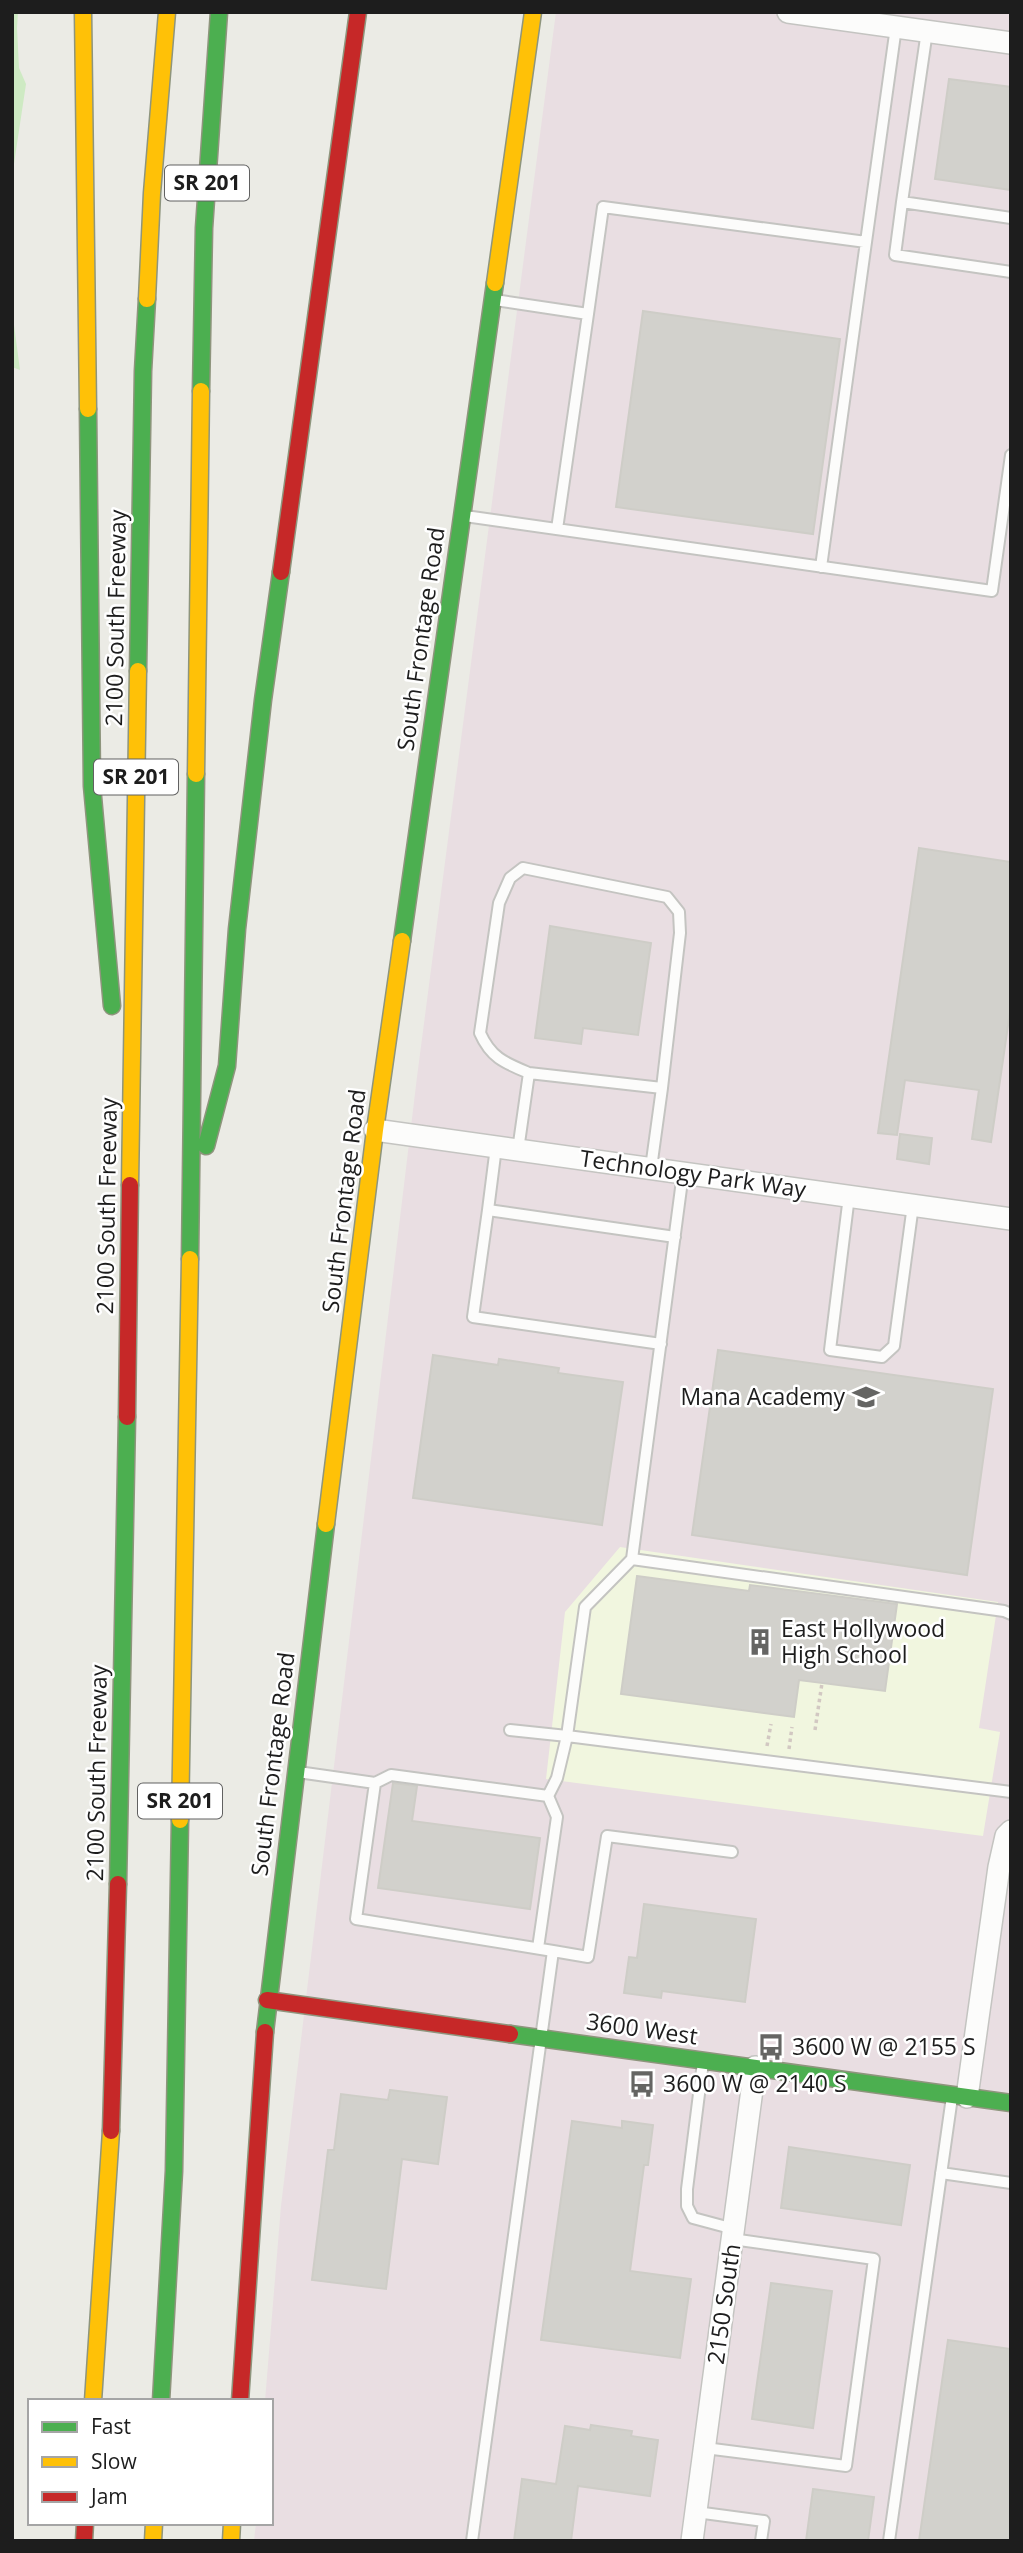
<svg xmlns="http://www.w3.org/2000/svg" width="1023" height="2553" font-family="'Open Sans',sans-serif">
	<rect width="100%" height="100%" fill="#ebebe5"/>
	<path fill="#e9dee2" d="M556,12H1011V2541H254L256,2523H271V2401H265L281,2206L417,1077Z"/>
	<path fill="#f1f6df" d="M620,1547L998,1602L979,1728L1000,1732L983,1836L546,1779L565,1612Z"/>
	<path fill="#ceeac3" d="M12,12H18L17,28L19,68L26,84L12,177Z
		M12,310L20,370L12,367Z"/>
	<path fill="#d2d1cc" stroke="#cecdc7" stroke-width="2" d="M949,79L1011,87V190L935,179Z
		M643,311L840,339L813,534L616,507Z
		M919,848L1011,862V1005L991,1142L972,1139L979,1090L905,1080L897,1135L878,1133Z
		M550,926L651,943L638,1035L583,1028L581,1044L535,1038Z
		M900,1134L932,1138L929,1164L897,1159Z
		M718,1350L993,1389L967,1575L692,1535Z
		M433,1355L498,1365L499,1359L559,1368L558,1373L623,1382L602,1525L413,1498Z
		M637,1576L749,1591L750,1585L897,1604L885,1691L799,1680L794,1717L621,1694Z
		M393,1783L417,1786L412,1821L540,1838L530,1909L378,1888Z
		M644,1904L756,1919L745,2002L662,1991L661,1998L624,1993L629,1957L637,1958Z
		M390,2090L447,2097L438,2164L402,2159L386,2289L312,2280L328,2150H334L341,2094L388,2100Z
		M572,2121L622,2128V2121L653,2125L648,2165H644L630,2271L691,2279L680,2358L541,2340Z
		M789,2147L910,2165L901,2225L781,2208Z
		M771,2283L832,2291L813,2428L752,2419Z
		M948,2340L1011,2349V2541H919Z
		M591,2425L632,2431L631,2436L658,2440L650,2496L578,2486L571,2541H514L522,2479L556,2484L565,2426L590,2430Z
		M813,2489L874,2497L868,2541H806Z"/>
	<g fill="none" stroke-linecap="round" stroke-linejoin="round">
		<defs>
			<path id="lane" d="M927,31L902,202L1011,218
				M902,202L895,255L1011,272
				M495,300L588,314L603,207L866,242L896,27
				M465,516L992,591L1011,455
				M557,529L588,314
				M821,567L866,242
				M529,1073C505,1063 491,1058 480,1033L499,903L510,878L523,868L667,897L679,912L680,933L662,1088
				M496,1147L488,1210L675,1237
				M518,1150L529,1073L662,1088L651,1168
				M683,1173L632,1559L585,1607L567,1736L1011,1792
				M849,1196L830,1350L882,1357L894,1346L913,1205
				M488,1210L473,1317L661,1344
				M632,1559L1004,1611L1011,1614
				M298,1772L375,1783L356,1919L553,1951L472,2541
				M375,1783L391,1775L548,1796L557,1778L567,1736L510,1730
				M538,1948L557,1817L548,1796
				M553,1951L588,1957L607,1836L732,1852
				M703,2062L687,2189V2206L693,2218L734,2229
				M941,2173L1011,2183
				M705,2448L846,2466L874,2259L732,2239
				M696,2512L764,2521L761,2541
				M889,2541L952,2097"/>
			<path id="street" d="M788,12L1011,43
				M375,1130L1011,1219
				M967,2097L999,1867L1006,1836L1011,1831
				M692,2541L755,2067"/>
			<path id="fast" d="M201,391L204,228L219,12
				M88,409L92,786L112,1006
				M138,671L143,371L147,299
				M402,941L495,283
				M206,1146L227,1066L237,929L263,700L281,572
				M190,1259L196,774
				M118,1884L127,1417
				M265,2032L326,1524
				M510,2034L1011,2103
				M161,2401L174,2171L180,1820"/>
			<path id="slow" d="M83,12L88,409
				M495,283L533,12
				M147,299L152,193L167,12
				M196,774L201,391
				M130,1185L138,671
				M326,1524L375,1130L402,941
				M180,1820L190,1259
				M93,2401L111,2131
				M153,2541L154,2523
				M231,2541L232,2523"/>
			<path id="jam" d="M281,572L358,12
				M127,1417L130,1185
				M267,2000L510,2034
				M111,2131L118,1884
				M240,2401L265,2032
				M84,2541L85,2523"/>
		</defs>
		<use href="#lane" stroke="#c4c4c1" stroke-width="14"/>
		<use href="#street" stroke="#c4c4c1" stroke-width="24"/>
		<use href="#fast" stroke="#8e957d" stroke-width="19"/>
		<use href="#slow" stroke="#8e957d" stroke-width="19"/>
		<use href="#jam" stroke="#8e957d" stroke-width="19"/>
		<path stroke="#d2c8c2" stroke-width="3.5" stroke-dasharray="3.5 3.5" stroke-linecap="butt" d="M815,1730L822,1683
			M767,1746L771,1724
			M789,1749L792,1727"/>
		<use href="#lane" stroke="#fcfcfb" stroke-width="10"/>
		<use href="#street" stroke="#fcfcfb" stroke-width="21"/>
		<use href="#fast" stroke="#4caf50" stroke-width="16"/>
		<use href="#slow" stroke="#ffc107" stroke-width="16"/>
		<use href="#jam" stroke="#c62828" stroke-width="16"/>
	</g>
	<defs>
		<symbol id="school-bare" viewBox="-9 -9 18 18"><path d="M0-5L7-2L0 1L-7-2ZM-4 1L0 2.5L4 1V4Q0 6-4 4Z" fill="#656563" stroke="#fff" stroke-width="2.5" paint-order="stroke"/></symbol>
		<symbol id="building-bare" viewBox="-9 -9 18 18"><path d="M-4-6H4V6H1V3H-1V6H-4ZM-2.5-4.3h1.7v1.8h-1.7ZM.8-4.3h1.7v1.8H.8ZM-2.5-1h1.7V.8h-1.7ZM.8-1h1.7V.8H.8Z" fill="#656563" stroke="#fff" stroke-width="2.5" paint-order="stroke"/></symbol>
		<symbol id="bus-bare" viewBox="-9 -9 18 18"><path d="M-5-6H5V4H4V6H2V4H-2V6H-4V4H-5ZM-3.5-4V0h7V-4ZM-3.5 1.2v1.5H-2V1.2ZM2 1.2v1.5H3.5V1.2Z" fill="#656563" stroke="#fff" stroke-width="2.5" paint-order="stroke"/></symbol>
	</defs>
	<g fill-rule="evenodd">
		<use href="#school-bare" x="847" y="1378" width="38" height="38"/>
		<use href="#building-bare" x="741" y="1623" width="38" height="38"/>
		<use href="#bus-bare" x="752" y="2028" width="38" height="38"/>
		<use href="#bus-bare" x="623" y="2065" width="38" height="38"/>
	</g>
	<g text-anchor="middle" stroke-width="5" stroke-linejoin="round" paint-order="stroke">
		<g fill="#fff" stroke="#616161" stroke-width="2">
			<rect x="165" y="165.5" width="84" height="35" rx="5"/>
			<rect x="94" y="759.5" width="84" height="35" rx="5"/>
			<rect x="138" y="1783.5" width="84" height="35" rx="5"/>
		</g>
		<g font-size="21" font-weight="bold" fill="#1d1d1d">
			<text x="207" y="190">SR 201</text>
			<text x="136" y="784">SR 201</text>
			<text x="180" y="1808">SR 201</text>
		</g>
		<g font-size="23" fill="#1d1d1d" stroke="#fff">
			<text transform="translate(116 618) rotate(-89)" y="8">2100 South Freeway</text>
			<text transform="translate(421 639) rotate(-82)" y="8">South Frontage Road</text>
			<text transform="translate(693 1174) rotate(8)" y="8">Technology Park Way</text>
			<text transform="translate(344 1201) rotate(-83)" y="8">South Frontage Road</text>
			<text transform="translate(107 1206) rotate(-89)" y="8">2100 South Freeway</text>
			<text transform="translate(273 1764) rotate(-83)" y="8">South Frontage Road</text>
			<text transform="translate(97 1773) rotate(-89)" y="8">2100 South Freeway</text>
			<text transform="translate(642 2029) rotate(8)" y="8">3600 West</text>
			<text transform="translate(724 2304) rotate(-82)" y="8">2150 South</text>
		</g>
		<g font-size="23" fill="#1d1d1d" stroke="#fff" text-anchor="start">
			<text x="845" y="1405" text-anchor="end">Mana Academy</text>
			<text x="781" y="1637">East Hollywood<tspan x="781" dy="26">High School</tspan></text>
			<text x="792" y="2055">3600 W @ 2155 S</text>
			<text x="663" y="2092">3600 W @ 2140 S</text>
		</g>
	</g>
	<rect width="1023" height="2553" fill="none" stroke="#1d1d1d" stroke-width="28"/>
	<rect x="28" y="2399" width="245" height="126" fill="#ffffff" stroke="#a5a5a5" stroke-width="2"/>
	<rect x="42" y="2422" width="35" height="10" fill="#4caf50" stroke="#a5a5a5" stroke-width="2"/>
	<text x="91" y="2434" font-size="21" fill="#1d1d1d">Fast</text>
	<rect x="42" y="2457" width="35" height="10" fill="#ffc107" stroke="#a5a5a5" stroke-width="2"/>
	<text x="91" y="2469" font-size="21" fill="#1d1d1d">Slow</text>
	<rect x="42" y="2492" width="35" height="10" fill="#c62828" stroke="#a5a5a5" stroke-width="2"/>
	<text x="91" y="2504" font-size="21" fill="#1d1d1d">Jam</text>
</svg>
